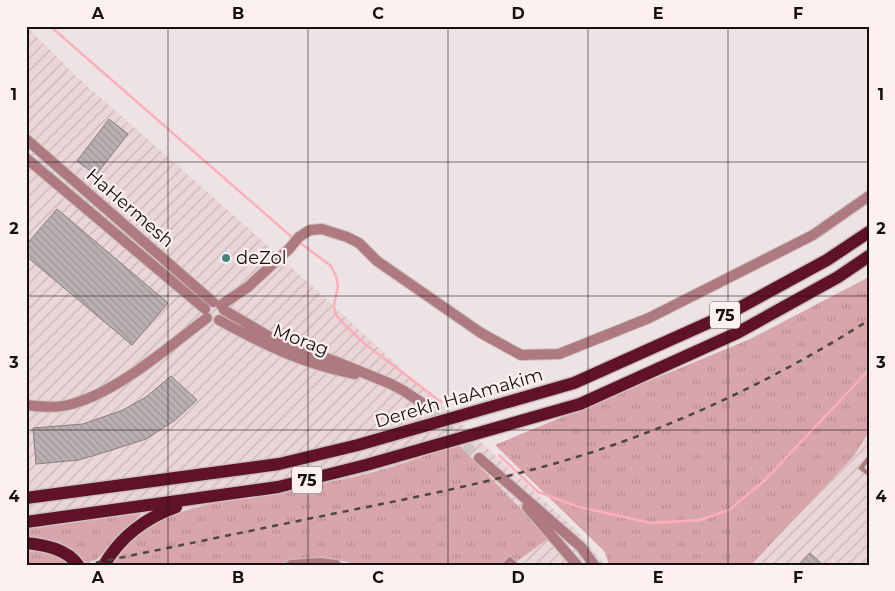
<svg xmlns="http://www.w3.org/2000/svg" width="895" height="591" font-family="Montserrat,sans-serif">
	<defs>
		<pattern id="industrial-furrows" width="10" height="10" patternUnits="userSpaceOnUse" patternTransform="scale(1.25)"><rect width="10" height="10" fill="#ead5d7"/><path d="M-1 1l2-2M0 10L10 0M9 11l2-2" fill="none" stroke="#c8b6b8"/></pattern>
		<pattern id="grass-tufts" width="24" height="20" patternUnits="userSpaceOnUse" patternTransform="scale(1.25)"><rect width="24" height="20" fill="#d8a5ab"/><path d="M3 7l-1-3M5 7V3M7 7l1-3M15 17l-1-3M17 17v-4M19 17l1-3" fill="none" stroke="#b88d92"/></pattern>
		<pattern id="building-back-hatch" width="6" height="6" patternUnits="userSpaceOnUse" patternTransform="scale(1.25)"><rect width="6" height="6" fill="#bbb0b1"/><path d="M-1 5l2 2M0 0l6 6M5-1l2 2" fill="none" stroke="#a09697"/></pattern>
	</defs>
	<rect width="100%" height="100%" fill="#eee3e4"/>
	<path fill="url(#industrial-furrows)" d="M26,26L76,76L276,253L576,530L605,565H26Z
		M869,427V565H740Z"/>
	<path fill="url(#grass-tufts)" d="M869,277V432L853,457L751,565H609L605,552L495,445L750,339Z
		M458,444L549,538L512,565H364L326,558L306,559L272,565H108C119,553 130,540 144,530C181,505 228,501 271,494C297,489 323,483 349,478C386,470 423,457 458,444Z
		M143,512L96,560L85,562C67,542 51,542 26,539V527Z
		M37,551L62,558L68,565H26V552Z"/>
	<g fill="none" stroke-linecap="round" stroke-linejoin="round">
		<path stroke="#fcafb9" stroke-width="2.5" d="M50,26L294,239
			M299,242L331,266L336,276L338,287L334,304L335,314L344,324L365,344L441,402
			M499,455L538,492L579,507L651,523L700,520L729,510L765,480L869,370"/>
	</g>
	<path fill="url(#building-back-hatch)" stroke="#887e7f" d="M109,119L128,134L96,175L77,161Z
		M57,209L168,303L132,345L26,256V245Z
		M171,376L197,400L174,421L146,439L112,450L79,460L36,464L33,428L83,424L123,410L146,397Z
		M810,553L823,565H799Z"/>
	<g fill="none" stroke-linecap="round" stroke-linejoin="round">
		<path stroke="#cdc4c4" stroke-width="10" stroke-dasharray="10 5" stroke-linecap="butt" d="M422,403L479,458"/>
		<defs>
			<path id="service" d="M869,458L861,468L869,474
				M504,565L510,559L516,565"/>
			<path id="tertiary" d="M26,139L213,302
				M26,158L205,309
				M221,305L248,287L289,249L299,237L310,230L322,229L347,237L359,243L377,261L481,333L521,355L559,354L649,318L813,235L869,196
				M224,310L275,340L337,362L391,384L404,391L422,403
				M219,320C262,344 306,365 355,374
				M26,405C40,407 59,408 72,404C119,391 168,347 207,318
				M479,458L581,547L594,565
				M527,507L577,565
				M291,565L320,563L336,565"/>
			<path id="trunk" d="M26,498L279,464L358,445L574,383L728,314L827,260L869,232
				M26,522L278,487L366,465L580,404L737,333L838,277L869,256
				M26,543C45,545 67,549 78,565
				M104,565C121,536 145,518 176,507"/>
		</defs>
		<use href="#service" stroke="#cbc1c2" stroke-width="6"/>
		<use href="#tertiary" stroke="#cbc1c2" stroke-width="12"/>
		<use href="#trunk" stroke="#cbc1c2" stroke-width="15"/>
		<use href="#service" stroke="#af7980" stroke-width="4"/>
		<use href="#tertiary" stroke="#af7980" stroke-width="10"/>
		<use href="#trunk" stroke="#601226" stroke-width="12"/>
		<path stroke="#4c4646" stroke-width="2.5" stroke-dasharray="6 6" stroke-linecap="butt" d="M84,565C169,548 253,530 337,513C412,498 487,483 560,462C667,431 775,380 869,320"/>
	</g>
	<path fill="none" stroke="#151111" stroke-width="1" stroke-opacity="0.55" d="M168,26V565M308,26V565M448,26V565M588,26V565M728,26V565M26,162H869M26,296H869M26,430H869"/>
	<circle fill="#408783" stroke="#fcf0f1" stroke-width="2" cx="226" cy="258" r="5"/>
	<g text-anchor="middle" stroke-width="4.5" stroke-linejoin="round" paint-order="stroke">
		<g fill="#fcf0f1" stroke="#5a5454" stroke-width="1">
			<rect x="710" y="301.5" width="30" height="27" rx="4"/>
			<rect x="292" y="466.5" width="30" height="27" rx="4"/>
		</g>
		<g font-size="16" font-weight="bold" fill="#151111">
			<text x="725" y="321">75</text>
			<text x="307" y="486">75</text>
		</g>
		<g font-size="18" fill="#151111" stroke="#fcf0f1">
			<text transform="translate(130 208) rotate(41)" y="6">HaHermesh</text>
			<text transform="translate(301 340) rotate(21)" y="6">Morag</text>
			<text transform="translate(459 398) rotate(-16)" y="6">Derekh HaAmakim</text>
		</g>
		<g font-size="18" fill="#151111" stroke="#fcf0f1" text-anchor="start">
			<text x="236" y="264">deZol</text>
		</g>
	</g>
	<rect width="895" height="591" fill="none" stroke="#fcf0f1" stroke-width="55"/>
	<rect x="28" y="28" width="840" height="536" fill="none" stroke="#151111" stroke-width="2"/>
	<g font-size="16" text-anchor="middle" font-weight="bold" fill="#151111">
		<text x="98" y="19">A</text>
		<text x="238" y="19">B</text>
		<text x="378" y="19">C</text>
		<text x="518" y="19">D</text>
		<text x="658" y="19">E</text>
		<text x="798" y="19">F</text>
		<text x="14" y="100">1</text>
		<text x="881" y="100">1</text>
		<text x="14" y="234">2</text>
		<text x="881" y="234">2</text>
		<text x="14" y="368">3</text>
		<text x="881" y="368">3</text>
		<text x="14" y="502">4</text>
		<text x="881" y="502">4</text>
		<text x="98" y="583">A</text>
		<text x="238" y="583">B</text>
		<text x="378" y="583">C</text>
		<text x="518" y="583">D</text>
		<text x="658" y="583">E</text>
		<text x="798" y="583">F</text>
	</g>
</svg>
